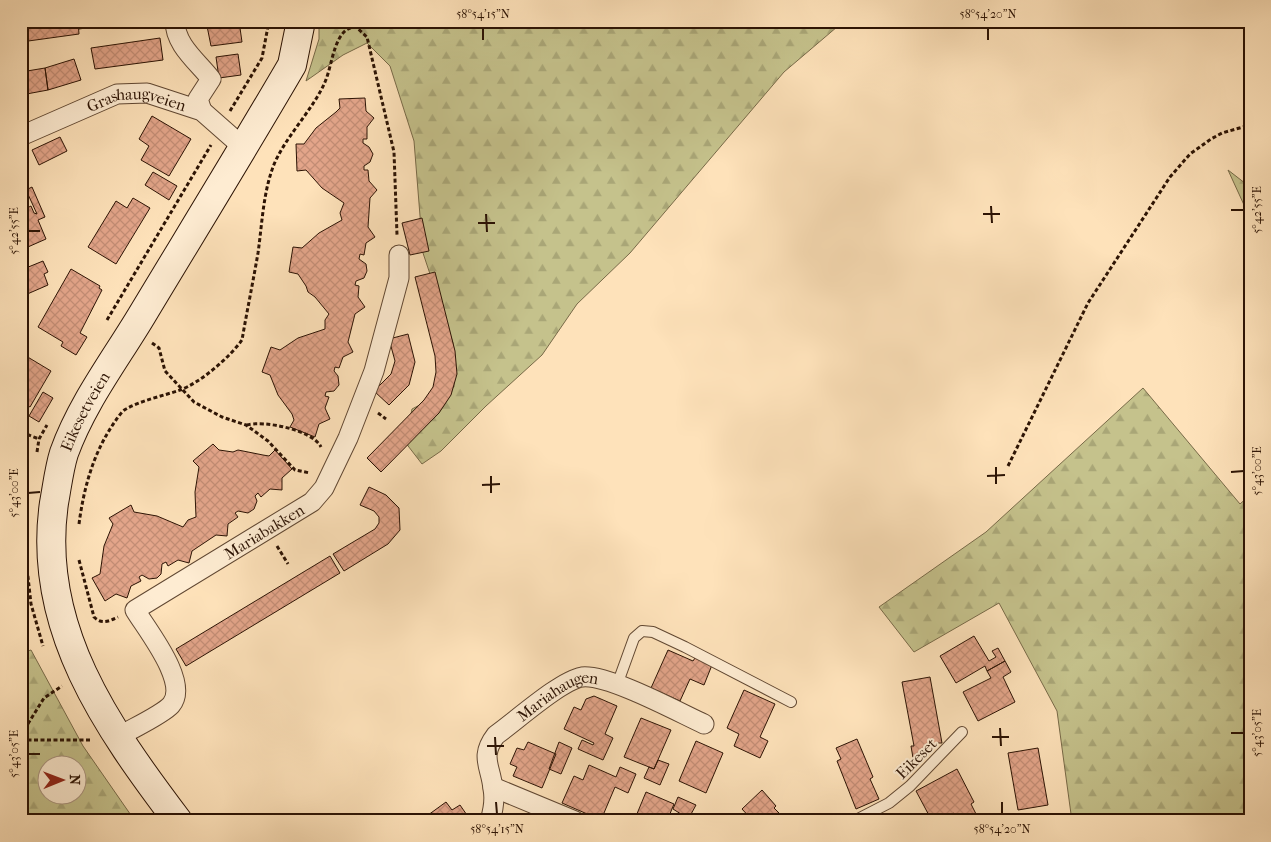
<svg xmlns="http://www.w3.org/2000/svg" width="1271" height="842" font-family="'IM FELL French Canon',serif">
	<defs>
		<pattern id="forest-firs" width="22" height="20" patternUnits="userSpaceOnUse" patternTransform="scale(1.25)"><rect width="22" height="20" fill="#c5c28c"/><path d="M5 1l3.5 6h-7zM16 11l3.5 6h-7z" fill="#a9a677"/></pattern>
		<pattern id="building-cross-hatch" width="8" height="8" patternUnits="userSpaceOnUse" patternTransform="scale(1.25)"><rect width="8" height="8" fill="#e3a58a"/><path d="M0 0l8 8M0 8l8-8" fill="none" stroke="#c38d75"/></pattern>
	</defs>
	<rect width="100%" height="100%" fill="#fee2ba"/>
	<filter id="stains"><feTurbulence type="fractalNoise" baseFrequency=".004" numOctaves="4"/><feColorMatrix values="0 0 0 0 .2 0 0 0 0 .09 0 0 0 0 .02 0 0 0 .5 -.17"/></filter>
	<radialGradient id="worn" r=".72"><stop offset=".6" stop-color="#630" stop-opacity="0"/><stop offset="1" stop-color="#630" stop-opacity=".3"/></radialGradient>
	<path fill="url(#forest-firs)" stroke="#786a48" fill-rule="evenodd" d="M319,21H844L784,72L630,253L577,304L542,355L486,406L441,451L422,464L405,442L412,409L454,387L453,343L423,253L414,141L390,66L367,43L343,55L306,81L319,39Z
		M1228,170L1250,187V218Z
		M1143,388L1240,504L1250,495V821H1076L1071,814L1057,711L999,603L914,652L879,607L986,532Z
		M31,650L83,746L135,821H32L21,811V653ZM48,764H78V794H48Z"/>
	<path fill="url(#building-cross-hatch)" stroke="#2c1304" d="M21,21H78L79,34L21,42Z
		M78,21H133L79,29Z
		M206,21H239L242,42L211,46Z
		M160,38L163,60L95,69L91,48Z
		M238,54L241,75L219,78L216,57Z
		M74,59L81,80L48,90L45,68Z
		M45,68L48,90L21,95V72Z
		M365,98L366,111L374,118L367,127V139H363V143L369,147L373,154L370,162L364,166V170H368L369,181L377,190L370,198L368,227L375,237L366,243L364,255L360,254L359,259L366,264L367,271L364,278L356,281L355,285L359,286L358,297L365,307L355,314L348,342L353,352L343,357L339,368L335,367L334,371L338,376L339,385L334,391L326,392L325,396L329,397L325,408L330,419L319,424L315,437L290,427L294,420L292,414L278,395L270,375L262,372L271,347L280,350L298,338L325,329V320L329,314L315,297L308,292L306,286L298,274L289,272L293,247L302,248L319,233L342,220L340,213L344,203L322,188L306,170L297,171L296,144H304L316,128L336,112L340,108L339,99Z
		M152,116L191,139L169,176L141,160L149,146L139,139Z
		M60,137L67,151L39,165L32,150Z
		M153,172L177,186L169,200L145,185Z
		M32,187L45,217L38,220L46,239L21,250V211L31,206L34,213L37,214L26,190Z
		M133,198L150,208L116,264L88,247L116,201L127,208Z
		M422,218L429,251L410,255L402,223Z
		M43,261L48,272L44,274L48,285L25,295L21,287V270Z
		M71,269L100,286L99,288L102,290L80,333L87,337L76,355L61,346L63,342L38,327Z
		M435,272L455,351L457,374L451,395L439,413L381,472L367,458L424,400L433,387L436,372L435,356L415,277Z
		M408,334L415,362L409,385L389,405L374,391L391,374L395,361L389,339Z
		M26,356L51,371L30,407L21,402V363Z
		M43,392L53,398L39,422L29,416Z
		M213,444L219,450L233,452L238,450L263,455L269,456L275,450L292,469L282,478V490L270,489L261,497L258,493L255,496L257,501L254,509L248,513L238,511L235,513L238,517L228,524L227,536L216,535L192,551L189,563L178,560L168,566L166,562L162,564L161,574L157,578L149,579L142,575L139,577L141,581L131,586L127,598L116,594L105,601L92,578L100,574L104,546L113,524L109,518L131,505L134,512L157,516L183,527L188,520L196,517L195,492L199,467L193,461Z
		M369,487L386,495L399,508L400,530L388,544L344,571L333,554L375,529L379,523V517L374,511L360,505Z
		M330,556L340,573L186,666L176,649Z
		M974,636L989,661L996,657L992,651L998,648L1005,661L987,671L985,666L956,683L940,656Z
		M668,650L693,661L695,658L712,665L704,685L690,679L680,701L651,688Z
		M1005,661L1011,672L1003,677L1015,702L978,721L963,692L991,678L987,671Z
		M930,677L942,743H937L927,756L913,758L911,746H914L902,682Z
		M744,690L775,704L760,737L768,741L760,758L734,746L739,734L727,728Z
		M594,696L617,706L605,734L613,738L603,760L578,749L582,740L593,745L594,743L564,729L574,707L581,710L586,699Z
		M641,718L671,730L654,769L624,757Z
		M857,739L873,777L870,779L879,799L856,809L837,761L841,759L836,748Z
		M696,741L723,753L706,793L679,781Z
		M528,742L556,754L542,788L513,776L517,767L510,764L517,748L524,750Z
		M559,742L572,748L561,774L549,769Z
		M1038,748L1048,805L1018,810L1008,753Z
		M658,760L669,764L660,785L644,778L649,767L654,769Z
		M589,765L616,777L620,767L636,774L628,793L615,787L601,820L562,803L574,776L583,780Z
		M957,769L974,802L971,804L976,814L963,821H958L954,813L940,821H932L916,791Z
		M762,790L776,806L774,808L785,819L783,821H753L742,809Z
		M646,792L674,804L667,821H634Z
		M678,797L696,805L690,816H684L673,809Z
		M446,802L452,810L460,805L471,821H426L424,818Z
		M976,814L980,821H963Z"/>
	<g fill="none" stroke-linecap="round" stroke-linejoin="round">
		<defs>
			<path id="lane" d="M617,685L634,638L642,631L653,632L685,647L791,702
				M854,821L889,803L910,786L962,732"/>
			<g id="street">
				<path d="M175,21C175,45 197,61 211,79L198,99L202,111"/>
				<path id="s1" d="M21,136L117,94L147,93L202,111L244,148"/>
				<path id="s2" d="M118,737C131,729 162,715 171,705C190,683 147,630 135,610L312,502L324,488L348,438L374,371L399,278V255"/>
				<path d="M493,787L575,821"/>
				<path id="s3" d="M490,821C493,811 495,799 493,789C491,766 479,757 496,735C516,721 560,681 582,677C608,674 678,712 704,724"/>
			</g>
			<g id="secondary">
				<path id="s4" d="M178,821C107,727 36,627 54,503C57,487 59,469 64,453C82,403 115,360 142,315C192,232 243,149 292,65L301,21"/>
			</g>
		</defs>
		<use href="#lane" stroke="#604732" stroke-width="12"/>
		<use href="#street" stroke="#604732" stroke-width="21"/>
		<use href="#secondary" stroke="#2c1304" stroke-width="30"/>
		<path stroke="#2c1304" stroke-width="3" stroke-dasharray="4 2.5" stroke-linecap="butt" d="M230,111L262,58L269,21
			M107,320L211,145
			M152,343L159,348L165,371L194,402L222,417L246,425L268,441L295,470L310,473
			M378,413L386,419
			M247,425C263,420 313,430 321,447
			M21,435L26,434L39,439
			M37,452L39,439L47,425
			M1008,466L1088,303L1170,177L1190,154L1211,139L1222,133L1250,125
			M79,524C84,486 94,451 116,420C119,416 122,411 126,409C142,400 163,396 180,390C200,383 230,357 242,340C247,311 253,282 258,253C262,225 263,194 273,167C284,138 313,110 325,82C333,64 334,27 356,27L367,37L394,152L397,235
			M25,543L26,520
			M277,546L288,564
			M25,550L31,604L43,646
			M79,560L94,617C102,625 109,621 118,617
			M21,735L44,698L62,686
			M21,740H91"/>
		<use href="#lane" stroke="#feecd2" stroke-width="10"/>
		<use href="#street" stroke="#feecd2" stroke-width="19"/>
		<use href="#secondary" stroke="#feecd2" stroke-width="28"/>
	</g>
	<path fill="none" stroke="#2c1304" stroke-width="2" d="M483,28V40M988,28V40M991,206L992,223M1231,210H1244M486,214L487,232M983,214H1000M478,223H495M28,231H40M996,467V484M1231,472L1244,471M491,476V493M987,476L1005,475M482,485L500,484M28,493L40,492M1000,728L1001,746M1231,733H1244M495,737L496,755M992,737H1009M487,746H504M28,754H40M496,802L497,814M1002,802V814"/>
	<g text-anchor="middle" stroke-width="4" stroke-linejoin="round" paint-order="stroke">
		<g font-size="16" fill="#2c1304" stroke="#feecd2">
			<text dy="6" stroke="none"><textPath href="#s1" startOffset="124">Grashaugveien</textPath></text>
			<text dy="6" stroke="none"><textPath href="#s4" startOffset="449">Eikesetveien</textPath></text>
			<text dy="6" stroke="none"><textPath href="#s2" startOffset="320">Mariabakken</textPath></text>
			<text dy="6" stroke="none"><textPath href="#s3" startOffset="164">Mariahaugen</textPath></text>
			<text transform="translate(916 758) rotate(-45)" y="6">Eikeset</text>
		</g>
	</g>
	<rect width="1271" height="842" fill="none" stroke="#fee2ba" stroke-width="55"/>
	<g transform="translate(62 780) rotate(89)"><circle r="24" fill="#feecd2" stroke="#aa9580"/>
	<path d="M0-4L9 19L0 12L-9 19Z" fill="#8f2418"/>
	<text y="-8" font-size="14" font-weight="bold" text-anchor="middle" fill="#2c1304">N</text>
	</g>
	<rect x="28" y="28" width="1216" height="786" fill="none" stroke="#2c1304" stroke-width="2"/>
	<g font-size="12" text-anchor="middle" fill="#2c1304">
		<text x="483" y="18">58°54'15"N</text>
		<text x="988" y="18">58°54'20"N</text>
		<text transform="translate(1257 210) rotate(-90)" y="4">5°42'55"E</text>
		<text transform="translate(14 231) rotate(-90)" y="4">5°42'55"E</text>
		<text transform="translate(1257 471) rotate(-90)" y="4">5°43'00"E</text>
		<text transform="translate(14 493) rotate(-90)" y="4">5°43'00"E</text>
		<text transform="translate(1257 733) rotate(-90)" y="4">5°43'05"E</text>
		<text transform="translate(14 754) rotate(-90)" y="4">5°43'05"E</text>
		<text x="497" y="833">58°54'15"N</text>
		<text x="1002" y="833">58°54'20"N</text>
	</g>
	<rect width="100%" height="100%" filter="url(#stains)"/>
	<rect width="100%" height="100%" fill="url(#worn)"/>
</svg>
